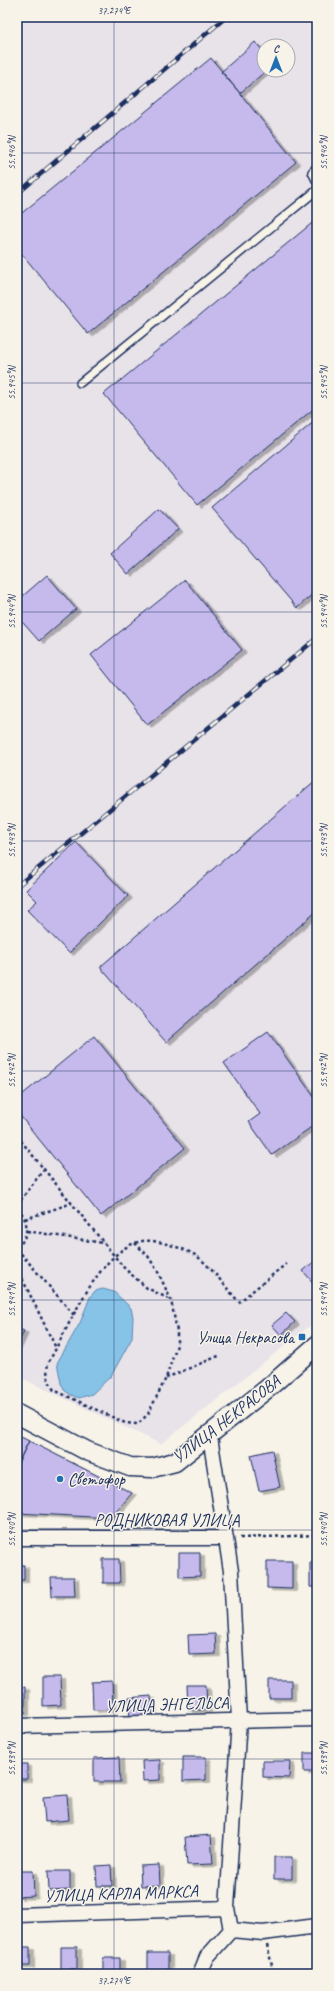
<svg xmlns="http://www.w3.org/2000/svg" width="334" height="1991" font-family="Caveat,sans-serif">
	<defs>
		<filter id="shadow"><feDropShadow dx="4.5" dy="2.5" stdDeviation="0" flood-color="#0004"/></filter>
	</defs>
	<rect width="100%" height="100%" fill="#f7f3e8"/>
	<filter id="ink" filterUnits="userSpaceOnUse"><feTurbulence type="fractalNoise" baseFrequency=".025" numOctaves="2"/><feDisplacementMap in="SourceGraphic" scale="8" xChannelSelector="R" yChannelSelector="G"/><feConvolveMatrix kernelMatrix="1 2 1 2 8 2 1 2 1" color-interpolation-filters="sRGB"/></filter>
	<g filter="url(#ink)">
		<path fill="#e8e2e9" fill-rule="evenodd" d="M17,17H317V1320L161,1444L17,1376ZM264,46H288V70H264Z"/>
		<path fill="#87c3e7" stroke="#5c88b0" d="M103,1289L114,1292L131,1308L133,1317L132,1338L111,1376L92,1394L79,1398L71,1395L64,1390L61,1383L57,1363L80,1323L90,1297L95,1291Z"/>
		<path fill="#c6baec" stroke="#1b2f5e" filter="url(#shadow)" d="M255,42L264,52V70H267L240,93L221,72Z
			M211,58L296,162L88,334L17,248V217Z
			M317,219V406L197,505L104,394Z
			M317,419V590L297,608L212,508Z
			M159,509L178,529L128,574L110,553Z
			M47,575L76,609L39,641L17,616V601Z
			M185,580L242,650L147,725L91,655Z
			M317,779V911L166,1042L100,967Z
			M76,842L128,896L69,953L27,910L37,901L26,890Z
			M268,1032L317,1101V1123L272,1155L249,1122L260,1114L224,1063Z
			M94,1036L185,1148L101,1216L17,1112V1099Z
			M317,1259V1287L303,1271Z
			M286,1313L295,1322L281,1335L272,1325Z
			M17,1328L24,1331L17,1346Z
			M17,1435L29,1441L17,1465Z
			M29,1441L132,1493L111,1518L17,1513V1465Z
			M272,1450L280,1487L259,1491L251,1455Z
			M179,1553H200V1576L179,1577Z
			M103,1559H119L120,1583H103Z
			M267,1561H292V1589L267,1588Z
			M310,1562H317V1587H310Z
			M17,1565H24V1580H17Z
			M51,1577H74L75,1596H52Z
			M215,1634L216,1654L189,1655L188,1635Z
			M43,1677H60L61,1705L43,1706Z
			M269,1680H291V1698H269Z
			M112,1681L113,1709L93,1710L92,1682Z
			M187,1685H206L207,1710H188Z
			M25,1687V1713H17V1688Z
			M151,1696L153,1715L130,1717L128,1698Z
			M304,1753H317V1772H304Z
			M119,1757L120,1782H94V1758Z
			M183,1757H206V1780L183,1781Z
			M160,1760V1780L143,1781L142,1761Z
			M263,1761H290L289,1778L263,1777Z
			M17,1764H27V1779H17Z
			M67,1795L69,1820L45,1822L43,1797Z
			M211,1835L213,1864L187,1865L185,1837Z
			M274,1857H292V1879H274Z
			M111,1865L112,1886H97L96,1866Z
			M159,1865L160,1885L141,1886L140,1866Z
			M17,1871H33L34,1896L17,1897Z
			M48,1871H70V1890L49,1891Z
			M17,1947H30V1966H17Z
			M61,1947H77V1969H61Z
			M148,1953H168V1972H148Z
			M103,1958H120V1974H103Z"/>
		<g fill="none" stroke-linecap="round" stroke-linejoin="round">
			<defs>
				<path id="service" d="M317,167L312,172L317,182
					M80,383L317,190"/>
				<path id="minor" d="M17,1538H226
					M17,1726L317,1719
					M17,1915L227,1908
					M231,1930L263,1933L317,1926
					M200,1974L207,1957L231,1930L227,1908L239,1720L231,1571L211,1443L208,1435"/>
				<path id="tertiary" d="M17,1414L87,1451L130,1467L152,1468L175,1462L268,1388L317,1345"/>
			</defs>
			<use href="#service" stroke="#1b2f5e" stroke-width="10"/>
			<use href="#minor" stroke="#1b2f5e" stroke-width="17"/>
			<use href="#tertiary" stroke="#1b2f5e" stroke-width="21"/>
			<path stroke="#1b2f5e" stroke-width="2.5" stroke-dasharray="3 3" stroke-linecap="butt" d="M17,1136L125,1269L147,1288L171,1300
				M17,1162L21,1141
				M17,1205L44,1169
				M17,1208C29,1219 30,1237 17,1247
				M25,1219L72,1203
				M27,1231L103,1243
				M135,1243L148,1256L158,1272L171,1300L177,1331V1345L166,1378L148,1414L138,1424L125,1423L54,1390C48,1381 46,1375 48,1363C68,1329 96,1257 135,1243C147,1238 159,1242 170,1245C180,1248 190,1251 198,1257C213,1269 226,1288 239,1302L286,1264
				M17,1249L74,1315
				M17,1268L56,1348
				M166,1378L221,1355
				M240,1538L317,1535
				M267,1945L274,1974"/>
			<use href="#service" stroke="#f7f3e8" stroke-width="7"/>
			<use href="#minor" stroke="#f7f3e8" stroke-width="14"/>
			<use href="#tertiary" stroke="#f7f3e8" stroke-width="18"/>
			<defs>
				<path id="rail" d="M17,194L226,17
					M17,886L317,638"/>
			</defs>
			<use href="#rail" stroke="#1b2f5e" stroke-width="4.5"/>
			<use href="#rail" stroke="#f7f3e8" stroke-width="3" stroke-dasharray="9" stroke-linecap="butt"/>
		</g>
	</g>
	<path fill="none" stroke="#1b2f5e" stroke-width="1" stroke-opacity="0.45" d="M114,17V1974M17,153H317M17,383H317M17,612H317M17,841H317M17,1071H317M17,1300H317M17,1530H317M17,1759H317"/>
	<g fill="#1f6fb2" stroke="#f7f3e8" stroke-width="1.5">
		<rect x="298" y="1333" width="8" height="8" rx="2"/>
		<circle cx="60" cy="1479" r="4"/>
	</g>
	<g text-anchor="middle" stroke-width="3" stroke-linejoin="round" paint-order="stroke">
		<g font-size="17" fill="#1b2f5e" stroke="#f7f3e8" text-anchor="end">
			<text x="294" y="1343">Улица Некрасова</text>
			<text x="68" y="1485" text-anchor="start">Светофор</text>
		</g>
		<g font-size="17" fill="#1b2f5e" stroke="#f7f3e8">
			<text transform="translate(226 1419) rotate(-38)" y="6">УЛИЦА НЕКРАСОВА</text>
			<text x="167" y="1526">РОДНИКОВАЯ УЛИЦА</text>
			<text transform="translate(167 1704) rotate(-2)" y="6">УЛИЦА ЭНГЕЛЬСА</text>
			<text transform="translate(121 1893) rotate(-2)" y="6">УЛИЦА КАРЛА МАРКСА</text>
		</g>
	</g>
	<rect width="334" height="1991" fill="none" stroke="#f7f3e8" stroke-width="44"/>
	<g transform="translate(276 58)"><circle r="19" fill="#f7f3e8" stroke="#9fa5b1"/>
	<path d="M0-3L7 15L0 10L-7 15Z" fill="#1f6fb2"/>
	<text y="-6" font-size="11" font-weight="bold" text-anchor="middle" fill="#1b2f5e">С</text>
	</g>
	<rect x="22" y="22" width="290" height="1947" fill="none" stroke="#1b2f5e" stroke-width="1.5"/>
	<g font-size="10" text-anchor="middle" fill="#1b2f5e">
		<text x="114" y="14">37.274°E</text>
		<text transform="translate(11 153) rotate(-90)" y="4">55.946°N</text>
		<text transform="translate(323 153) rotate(-90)" y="4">55.946°N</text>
		<text transform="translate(11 383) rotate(-90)" y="4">55.945°N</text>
		<text transform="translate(323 383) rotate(-90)" y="4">55.945°N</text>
		<text transform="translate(11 612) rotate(-90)" y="4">55.944°N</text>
		<text transform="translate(323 612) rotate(-90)" y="4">55.944°N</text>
		<text transform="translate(11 841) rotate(-90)" y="4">55.943°N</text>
		<text transform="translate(323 841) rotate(-90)" y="4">55.943°N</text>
		<text transform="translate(11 1071) rotate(-90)" y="4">55.942°N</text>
		<text transform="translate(323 1071) rotate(-90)" y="4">55.942°N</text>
		<text transform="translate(11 1300) rotate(-90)" y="4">55.941°N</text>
		<text transform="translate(323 1300) rotate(-90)" y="4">55.941°N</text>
		<text transform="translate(11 1530) rotate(-90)" y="4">55.940°N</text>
		<text transform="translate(323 1530) rotate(-90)" y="4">55.940°N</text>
		<text transform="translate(11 1759) rotate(-90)" y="4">55.939°N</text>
		<text transform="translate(323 1759) rotate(-90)" y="4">55.939°N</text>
		<text x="114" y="1984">37.274°E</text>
	</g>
</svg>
